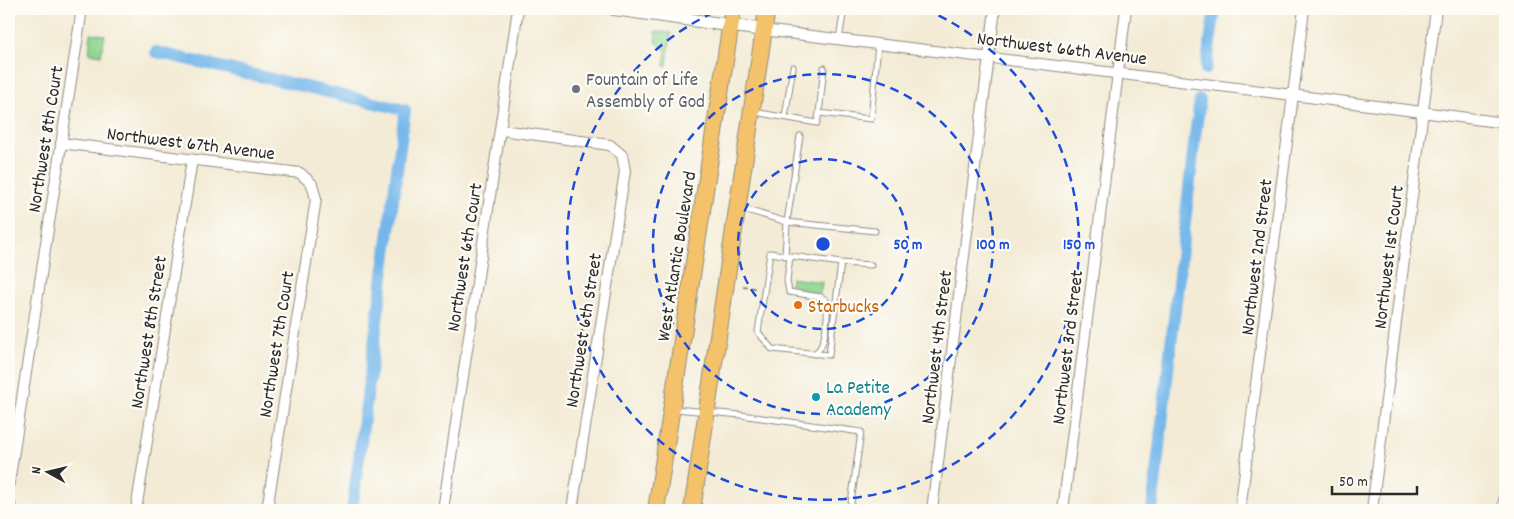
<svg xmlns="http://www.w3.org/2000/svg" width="1514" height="519" font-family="Dekko,sans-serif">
	<rect width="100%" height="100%" fill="#fdfcf7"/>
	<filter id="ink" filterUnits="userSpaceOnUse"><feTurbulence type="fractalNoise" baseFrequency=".02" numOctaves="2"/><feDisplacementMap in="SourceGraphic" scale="10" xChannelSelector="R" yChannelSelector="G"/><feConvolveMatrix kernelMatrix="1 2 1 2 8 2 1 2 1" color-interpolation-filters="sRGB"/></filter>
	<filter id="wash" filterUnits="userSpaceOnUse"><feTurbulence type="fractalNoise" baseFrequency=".0096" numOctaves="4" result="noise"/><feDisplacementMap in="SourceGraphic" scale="20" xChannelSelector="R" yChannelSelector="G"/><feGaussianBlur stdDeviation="1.12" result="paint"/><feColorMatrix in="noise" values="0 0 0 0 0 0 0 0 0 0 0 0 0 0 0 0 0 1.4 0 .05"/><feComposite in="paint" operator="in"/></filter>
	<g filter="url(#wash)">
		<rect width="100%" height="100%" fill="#f3ebd5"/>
		<path fill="#8cd48f" stroke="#5c805d" d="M656,31L671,33L667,66H664L666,49L662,48V46L659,45L655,41Z
			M91,33L105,35L101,55L89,53Z
			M791,278L822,282L820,294L794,290L790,286Z"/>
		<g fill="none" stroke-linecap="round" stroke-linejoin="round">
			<path stroke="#75b7ea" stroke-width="12" d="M156,52L405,110L352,510
				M1206,69L1215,9
				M1152,510L1195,136L1200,100"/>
		</g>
	</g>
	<g filter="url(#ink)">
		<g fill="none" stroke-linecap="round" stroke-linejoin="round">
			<defs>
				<path id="service" d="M839,39L844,9
					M824,68L819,113L871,119L878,44
					M754,112L817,123L819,113
					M785,117L793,67
					M800,136L787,222L875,231
					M740,208L787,222L785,256
					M790,256L787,281L789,292L821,297L826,300C829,309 826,339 820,348C819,350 816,352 814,354
					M841,263L829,355L772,349L758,332L770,253L841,263L871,265
					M675,409L741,415L861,432L850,510"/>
				<path id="minor" d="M763,30L1293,95L1505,123
					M501,130L610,145L622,155L625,171L572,510
					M61,143L300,173L312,184L316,199L267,510
					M9,483L82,9
					M9,502L12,510
					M136,510L192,160
					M443,510L518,9
					M932,510L995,9
					M1063,510L1126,9
					M1240,510L1304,9
					M1372,510L1436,9
					M1503,510L1505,490"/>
				<path id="tertiary" d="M614,9L763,30"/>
				<path id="primary" d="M656,510L733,9
					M692,510L767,9"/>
			</defs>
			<use href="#service" stroke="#8f8b80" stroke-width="7"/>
			<use href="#minor" stroke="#8f8b80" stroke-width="12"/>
			<use href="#tertiary" stroke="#8f8b80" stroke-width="14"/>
			<use href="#primary" stroke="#8f8b80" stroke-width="18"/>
			<path stroke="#8f8b80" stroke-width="2" stroke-dasharray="4 4" stroke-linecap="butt" d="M743,286L758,289"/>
			<use href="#service" stroke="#fff" stroke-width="5"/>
			<use href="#minor" stroke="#fff" stroke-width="10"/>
			<use href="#tertiary" stroke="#fff" stroke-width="12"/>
			<use href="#primary" stroke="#f3c26a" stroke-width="16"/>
		</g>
	</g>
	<g fill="none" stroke="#1d4ed8" stroke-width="2.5" stroke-dasharray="9 6">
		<circle cx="823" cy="244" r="85"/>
		<circle cx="823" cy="244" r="170"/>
		<path d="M925 9A256 256 0 1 1 721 9"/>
	</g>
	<circle fill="#6b7280" stroke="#fdfcf7" stroke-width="2" cx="576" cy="89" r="5"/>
	<circle fill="#e8710a" stroke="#fdfcf7" stroke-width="2" cx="798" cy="305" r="5"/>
	<circle fill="#0f9aa8" stroke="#fdfcf7" stroke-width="2" cx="816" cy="397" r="5"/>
	<g text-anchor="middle" stroke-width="4.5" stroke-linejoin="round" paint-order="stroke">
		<g font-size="19" fill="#2b2b2b" stroke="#fdfcf7">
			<text transform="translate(1062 47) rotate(7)" y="7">Northwest 66th Avenue</text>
			<text transform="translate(44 139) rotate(-81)" y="7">Northwest 8th Court</text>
			<text transform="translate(191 142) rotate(7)" y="7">Northwest 67th Avenue</text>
			<text transform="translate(675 256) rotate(-81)" y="7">West Atlantic Boulevard</text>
			<text transform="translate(463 257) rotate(-81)" y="7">Northwest 6th Court</text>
			<text transform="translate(1255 257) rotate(-83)" y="7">Northwest 2nd Street</text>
			<text transform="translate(1387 257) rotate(-83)" y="7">Northwest 1st Court</text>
			<text transform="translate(582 330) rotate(-81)" y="7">Northwest 6th Street</text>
			<text transform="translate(147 332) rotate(-81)" y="7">Northwest 8th Street</text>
			<text transform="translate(275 344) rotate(-81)" y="7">Northwest 7th Court</text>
			<text transform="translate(935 347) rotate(-83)" y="7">Northwest 4th Street</text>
			<text transform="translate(1066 347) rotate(-83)" y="7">Northwest 3rd Street</text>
		</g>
		<g font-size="19" fill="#5b616d" stroke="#fdfcf7" text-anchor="start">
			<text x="586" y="85">Fountain of Life<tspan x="586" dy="22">Assembly of God</tspan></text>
		</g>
		<g font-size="19" fill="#c56008" stroke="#fdfcf7" text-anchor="start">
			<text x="808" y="312">Starbucks</text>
		</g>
		<g font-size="19" fill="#0d838f" stroke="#fdfcf7" text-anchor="start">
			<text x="826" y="393">La Petite<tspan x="826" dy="22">Academy</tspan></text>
		</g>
	</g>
	<circle cx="823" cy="244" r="8" fill="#1d4ed8" stroke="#fdfcf7" stroke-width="2.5"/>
	<g font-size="15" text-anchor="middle" font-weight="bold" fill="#1d4ed8" stroke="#fdfcf7" stroke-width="4.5" stroke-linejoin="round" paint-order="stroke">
		<text x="908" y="249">50 m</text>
		<text x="993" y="249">100 m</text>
		<text x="1079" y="249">150 m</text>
	</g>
	<rect width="1514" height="519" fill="none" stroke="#fdfcf7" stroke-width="30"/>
	<g transform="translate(48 472) rotate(278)" stroke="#fdfcf7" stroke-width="4" paint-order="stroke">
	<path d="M0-4L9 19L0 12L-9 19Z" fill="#2b2b2b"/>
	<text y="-8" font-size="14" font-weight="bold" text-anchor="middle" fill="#2b2b2b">N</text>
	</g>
	<path d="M1332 486v8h85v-8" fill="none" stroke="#2b2b2b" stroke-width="2.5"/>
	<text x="1339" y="486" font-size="15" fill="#2b2b2b" stroke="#fdfcf7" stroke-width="4" paint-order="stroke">50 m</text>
</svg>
